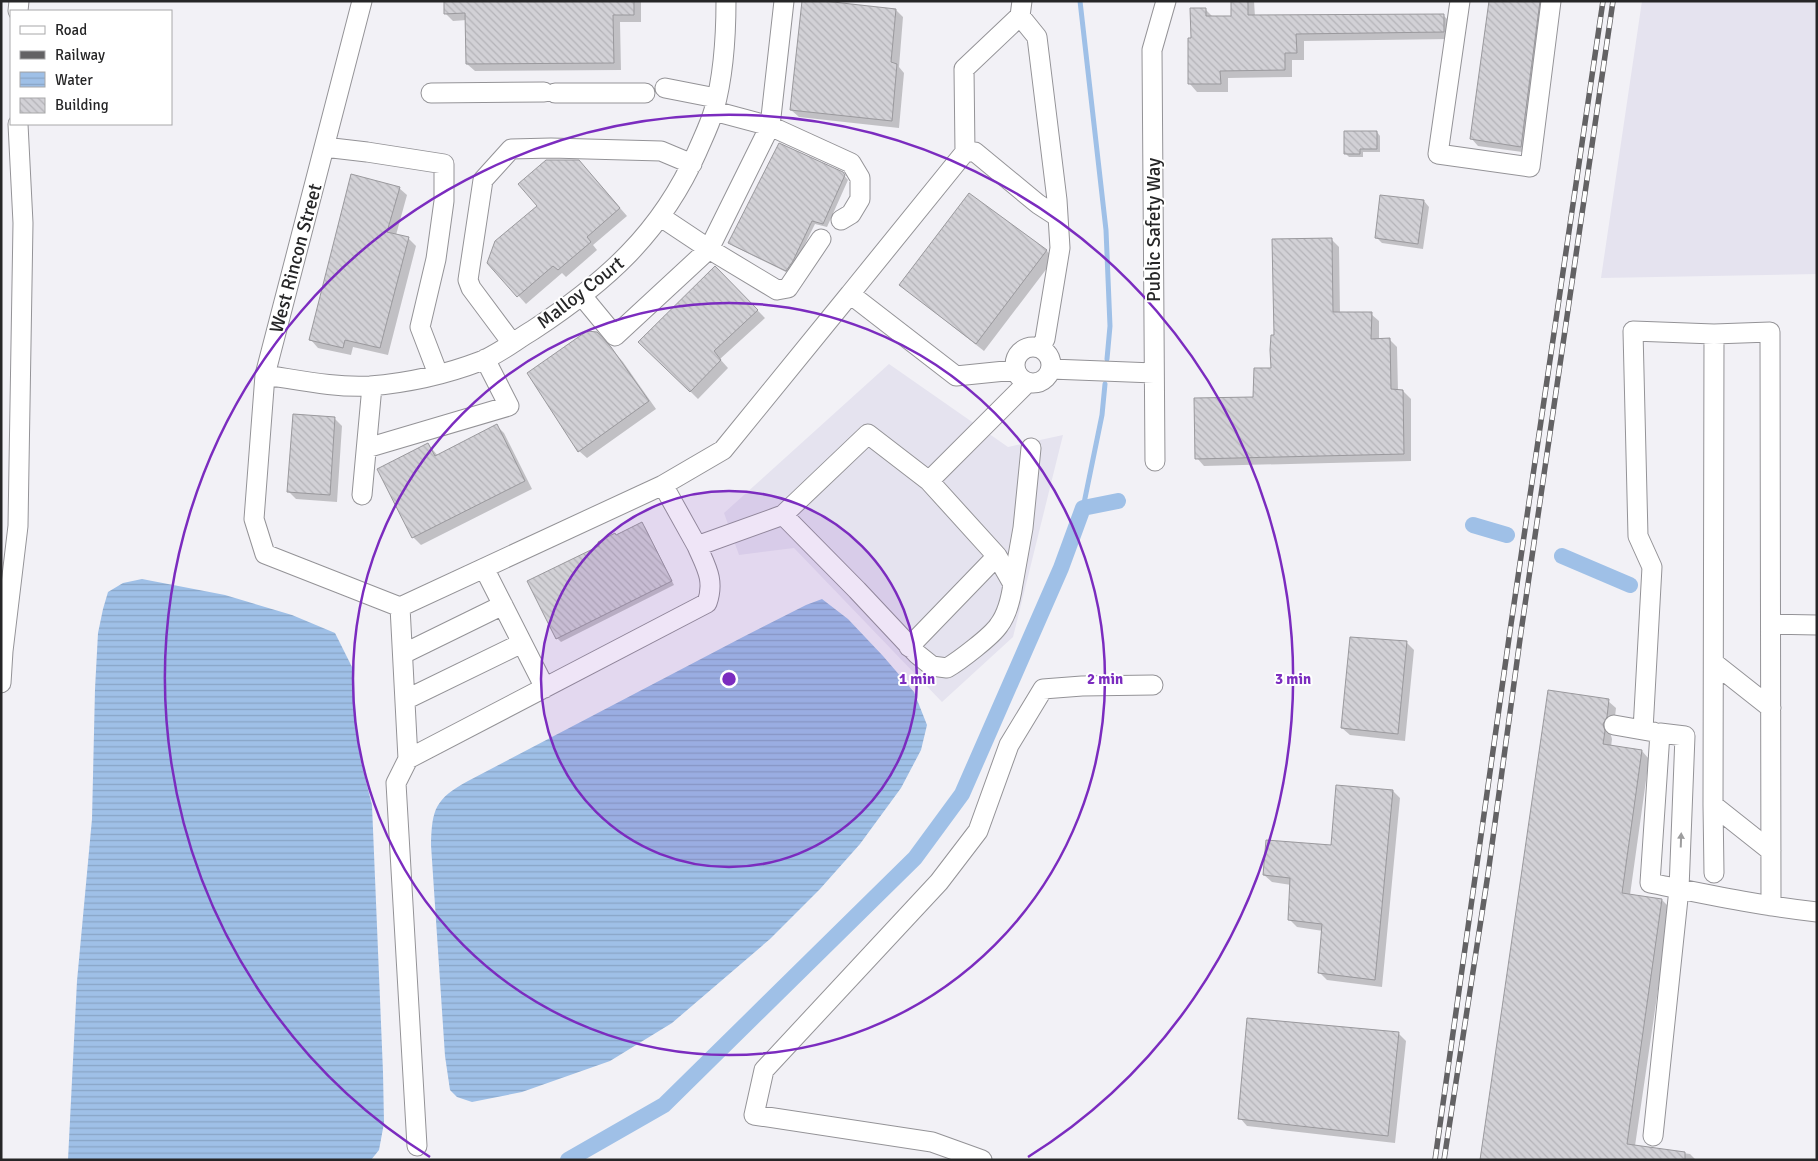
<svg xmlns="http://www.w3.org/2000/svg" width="1818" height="1161" font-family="Signika,sans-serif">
	<defs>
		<pattern id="water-rules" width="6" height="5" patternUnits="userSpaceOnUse" patternTransform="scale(1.25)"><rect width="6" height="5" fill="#9fc0e7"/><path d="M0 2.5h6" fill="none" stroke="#89a5c6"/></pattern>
		<pattern id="building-back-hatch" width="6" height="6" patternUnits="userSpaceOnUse" patternTransform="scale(1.25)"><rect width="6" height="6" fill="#d2d1d6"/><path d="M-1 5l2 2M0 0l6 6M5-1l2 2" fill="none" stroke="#b4b3b8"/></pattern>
	</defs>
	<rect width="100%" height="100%" fill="#f2f1f6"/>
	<path fill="#e5e3ef" d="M1642,1H1817V274L1601,278Z
		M889,364L1008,447L1063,435L1013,637L942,702L794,548L739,555L724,513Z"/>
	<path fill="url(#water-rules)" d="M142,579L225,595L292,615L335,633L352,667L356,721L361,762L372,805L383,1072L384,1123L379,1150L371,1160H68L77,981L92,819L95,689L98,633L103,609L108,592L123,583Z
		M822,599L848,619L883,656L914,692L927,725L921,750L901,788L860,844L820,889L770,939L672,1023L610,1061L522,1092L472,1102L457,1097L450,1090L445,1056L431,845C432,809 435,799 468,781L741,638L806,605Z"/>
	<path fill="#0003" d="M445,1H641V22H620L621,70L475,71L467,64V20L453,21L445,13Z
		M1232,1H1254L1255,17L1443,15L1451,23V39L1304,41V60H1292V77L1228,78V92H1197L1190,84L1192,39L1205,9L1213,17H1232Z
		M1490,1H1551L1529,153L1478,146L1471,138Z
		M896,10L903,17L899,67L904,73L899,128L799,117L791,110Z
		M1377,132L1380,136V152H1363V157H1349L1345,153Z
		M586,169L627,216L593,245L597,250L566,277L562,273L526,304L488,262L538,206Z
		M842,173L848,180L827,227L815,224L790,274L733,246L730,242Z
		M399,188L407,195L396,235L408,238L416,246L388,355L353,347L351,355L318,348L311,340Z
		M969,194L1047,251L1054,259L984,351L900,285Z
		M1424,201L1429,207L1423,249L1382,243L1376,237Z
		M1331,239L1339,247L1340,314H1371L1379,321V340L1389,339L1397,347L1398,391H1403L1411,399V461L1204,466L1197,458L1255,398L1273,369L1276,336Z
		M715,267L765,318L720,359L728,368L698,399L640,342Z
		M605,341L623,362L656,409L587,458L579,451Z
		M334,418L342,426L337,502L296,499L288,491Z
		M497,426L504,433L532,489L421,545L413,537L428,444L438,456Z
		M642,524L645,527L674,585L561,642L557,638L601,546Z
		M1406,642L1414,650L1405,741L1350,735L1342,728Z
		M1608,701L1616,708L1614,725L1610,732L1612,739L1611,747L1642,751L1649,759L1630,895L1662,900L1670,908L1635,1146L1690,1154L1696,1160H1481Z
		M1393,791L1400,798L1382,987L1327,980L1320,973L1323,931L1297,927L1289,919L1291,885L1272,882L1264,875L1333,846Z
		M1398,1033L1406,1041L1395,1143L1247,1126L1240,1118Z"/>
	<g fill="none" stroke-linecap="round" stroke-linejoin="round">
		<path stroke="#9fc0e7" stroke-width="5" d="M1080,1L1106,230L1110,326L1107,359
			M1083,508L1102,415L1105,384"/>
		<path stroke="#9fc0e7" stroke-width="16" d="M1473,525L1507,535
			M1562,556L1630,585
			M568,1160L664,1105L915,858L962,794L1061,568L1083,508L1118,501"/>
	</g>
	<path fill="url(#building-back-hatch)" stroke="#9a999d" d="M444,1H634V15H613L614,63L466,64L465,13L444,14Z
		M802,1H824L896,9L891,62L897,64L892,121L790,110Z
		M1231,1H1248V15L1444,14V32L1296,34L1297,53H1285V70L1220,71L1221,84H1188V38H1191L1190,8H1206V16H1231Z
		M1489,1H1540L1521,147L1470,139Z
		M1344,131H1377V149H1360V154H1344Z
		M779,143L843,172L845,175L823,224L812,221L793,261L786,271L728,243Z
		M546,160H579L620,208L587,237L591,242L558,270L553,266L517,297L487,263L495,241L537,206L518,184Z
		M351,174L400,187L387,232L409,237L380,348L345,340L343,348L309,340Z
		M969,193L1047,250L976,344L899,285Z
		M1380,195L1424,200L1418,244L1375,238Z
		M1332,238L1333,312H1372L1371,339L1390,338L1391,389L1403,390L1404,454L1195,459L1194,398L1253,397L1254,368H1271L1270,350L1271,335H1274L1272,239Z
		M715,266L758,310L714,351L721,360L690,392L638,342Z
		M587,331L597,332L611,347L649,401L578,452L527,373Z
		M293,414L335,417L330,495L287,492Z
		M497,424L525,481L412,538L377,469L428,443L435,456Z
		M642,522L672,581L556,639L527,581L599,546L598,542L615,533L616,535Z
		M1350,637L1407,641L1398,734L1341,728Z
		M1548,690L1609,699L1607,717L1603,724L1605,731L1603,744L1642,750L1622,893L1662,899L1627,1144L1685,1152V1160H1480Z
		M1336,785L1393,790L1375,980L1318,973L1322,924L1288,920L1290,878L1263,875L1266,840L1331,845Z
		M1247,1018L1399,1032L1388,1136L1238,1119Z"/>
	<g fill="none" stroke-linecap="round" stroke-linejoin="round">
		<defs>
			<path id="minor" d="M362,1L265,375L254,519L265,554L400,607L663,485
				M1022,1L1020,16L1037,37L1057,200L1060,248L1045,339L1040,348
				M1460,1L1438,154L1530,167L1551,1
				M18,11L19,1
				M665,88L716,98
				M431,93L544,92
				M555,93H645
				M714,111L770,126L851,163L860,178V199L851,214L841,220
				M324,147L367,152L444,164V201L436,259L420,327L438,374
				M965,152H975L1038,204L1058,217
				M661,217L709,249L777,290L788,288L821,239
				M850,294L723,450L663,485L697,546L783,515L868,434L929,481L1027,383
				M582,296L615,336L709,249L770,126L784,1
				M1714,334L1713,805L1771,851
				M512,343L471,288L468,280L483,180L511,149L551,148L661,151L692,164
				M1015 365a18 18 0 1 1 36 0a18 18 0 1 1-36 0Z
				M1051,369L1154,373
				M1015,370L956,376L850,294L965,152L964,69L1020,16
				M265,375C299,380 335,388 370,386C407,383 447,374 481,361C499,354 516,340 533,330C606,282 661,233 697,152C703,138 710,124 714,110C724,74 726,38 726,1
				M367,448L509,406L485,359
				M1155,461L1152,50L1166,1
				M362,495L372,386
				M783,515L857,590L917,654L932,666L947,668C959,661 992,636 999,625C1008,613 1011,598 1013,584L997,556L929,481
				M484,568L545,688
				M1013,584L1023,528L1031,448
				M400,607L408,759L707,603C715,580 706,567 697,546
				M1771,624L1817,625
				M909,647L997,556
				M403,654L503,605
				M1714,663L1771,708
				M1,683L3,651L18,526L23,223L18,124
				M405,700L522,643
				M1614,725L1654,732
				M1643,730L1652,567L1638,536L1633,331L1714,334L1770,332L1771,906
				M408,759L396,783L417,1146
				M1713,805L1714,873
				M1653,1136L1679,889L1685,736L1660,733L1650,883C1705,894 1761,906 1817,912
				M982,1160L932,1142L754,1115L764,1070L939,882L978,831L1009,745L1043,689L1082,686L1153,685"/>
		</defs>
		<use href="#minor" stroke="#949397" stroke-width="21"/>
		<use href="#minor" stroke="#fff" stroke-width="19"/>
		<defs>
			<path id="rail" d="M1435,1160L1510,631L1603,1
				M1444,1160L1488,874L1521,632L1613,1"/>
		</defs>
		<use href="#rail" stroke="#636264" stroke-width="5.5"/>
		<use href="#rail" stroke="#fff" stroke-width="4" stroke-dasharray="11" stroke-linecap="butt"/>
	</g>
	<defs><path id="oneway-solid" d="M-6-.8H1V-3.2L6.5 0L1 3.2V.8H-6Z" transform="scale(1.25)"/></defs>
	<use fill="#9d9d9e" href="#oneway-solid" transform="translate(1681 840) rotate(-88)"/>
	<circle cx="729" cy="679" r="188" fill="#7b2cbf" fill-opacity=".12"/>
	<g fill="none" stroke="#7b2cbf" stroke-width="2.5">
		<circle cx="729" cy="679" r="188"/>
		<circle cx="729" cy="679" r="376"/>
		<path d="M430 1157A564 564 0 1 1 1028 1157"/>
	</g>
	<g text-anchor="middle" stroke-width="4" stroke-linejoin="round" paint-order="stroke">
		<g font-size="19" fill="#262627" stroke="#fff">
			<text transform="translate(1153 230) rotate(-90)" y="7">Public Safety Way</text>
			<text transform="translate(295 258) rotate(-75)" y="7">West Rincon Street</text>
			<text transform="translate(580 292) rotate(-38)" y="7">Malloy Court</text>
		</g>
	</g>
	<circle cx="729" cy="679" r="8" fill="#7b2cbf" stroke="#fff" stroke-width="2.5"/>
	<g font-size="15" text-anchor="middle" font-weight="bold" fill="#7b2cbf" stroke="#fff" stroke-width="4" stroke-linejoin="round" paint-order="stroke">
		<text x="917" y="684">1 min</text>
		<text x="1105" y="684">2 min</text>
		<text x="1293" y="684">3 min</text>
	</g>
	<rect width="1818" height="1161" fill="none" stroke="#262627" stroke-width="5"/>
	<rect x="10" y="10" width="162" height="115" fill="#ffffff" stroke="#a8a8a9"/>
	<rect x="20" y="26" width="25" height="8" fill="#ffffff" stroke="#a8a8a9"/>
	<text x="55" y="35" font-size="15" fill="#262627">Road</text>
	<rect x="20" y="51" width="25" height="8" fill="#636264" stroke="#a8a8a9"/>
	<text x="55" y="60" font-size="15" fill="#262627">Railway</text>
	<rect x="20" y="72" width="25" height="15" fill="url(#water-rules)" stroke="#a8a8a9"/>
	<text x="55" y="85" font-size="15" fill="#262627">Water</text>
	<rect x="20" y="98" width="25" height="15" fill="url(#building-back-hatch)" stroke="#a8a8a9"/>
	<text x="55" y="110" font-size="15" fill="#262627">Building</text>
</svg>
